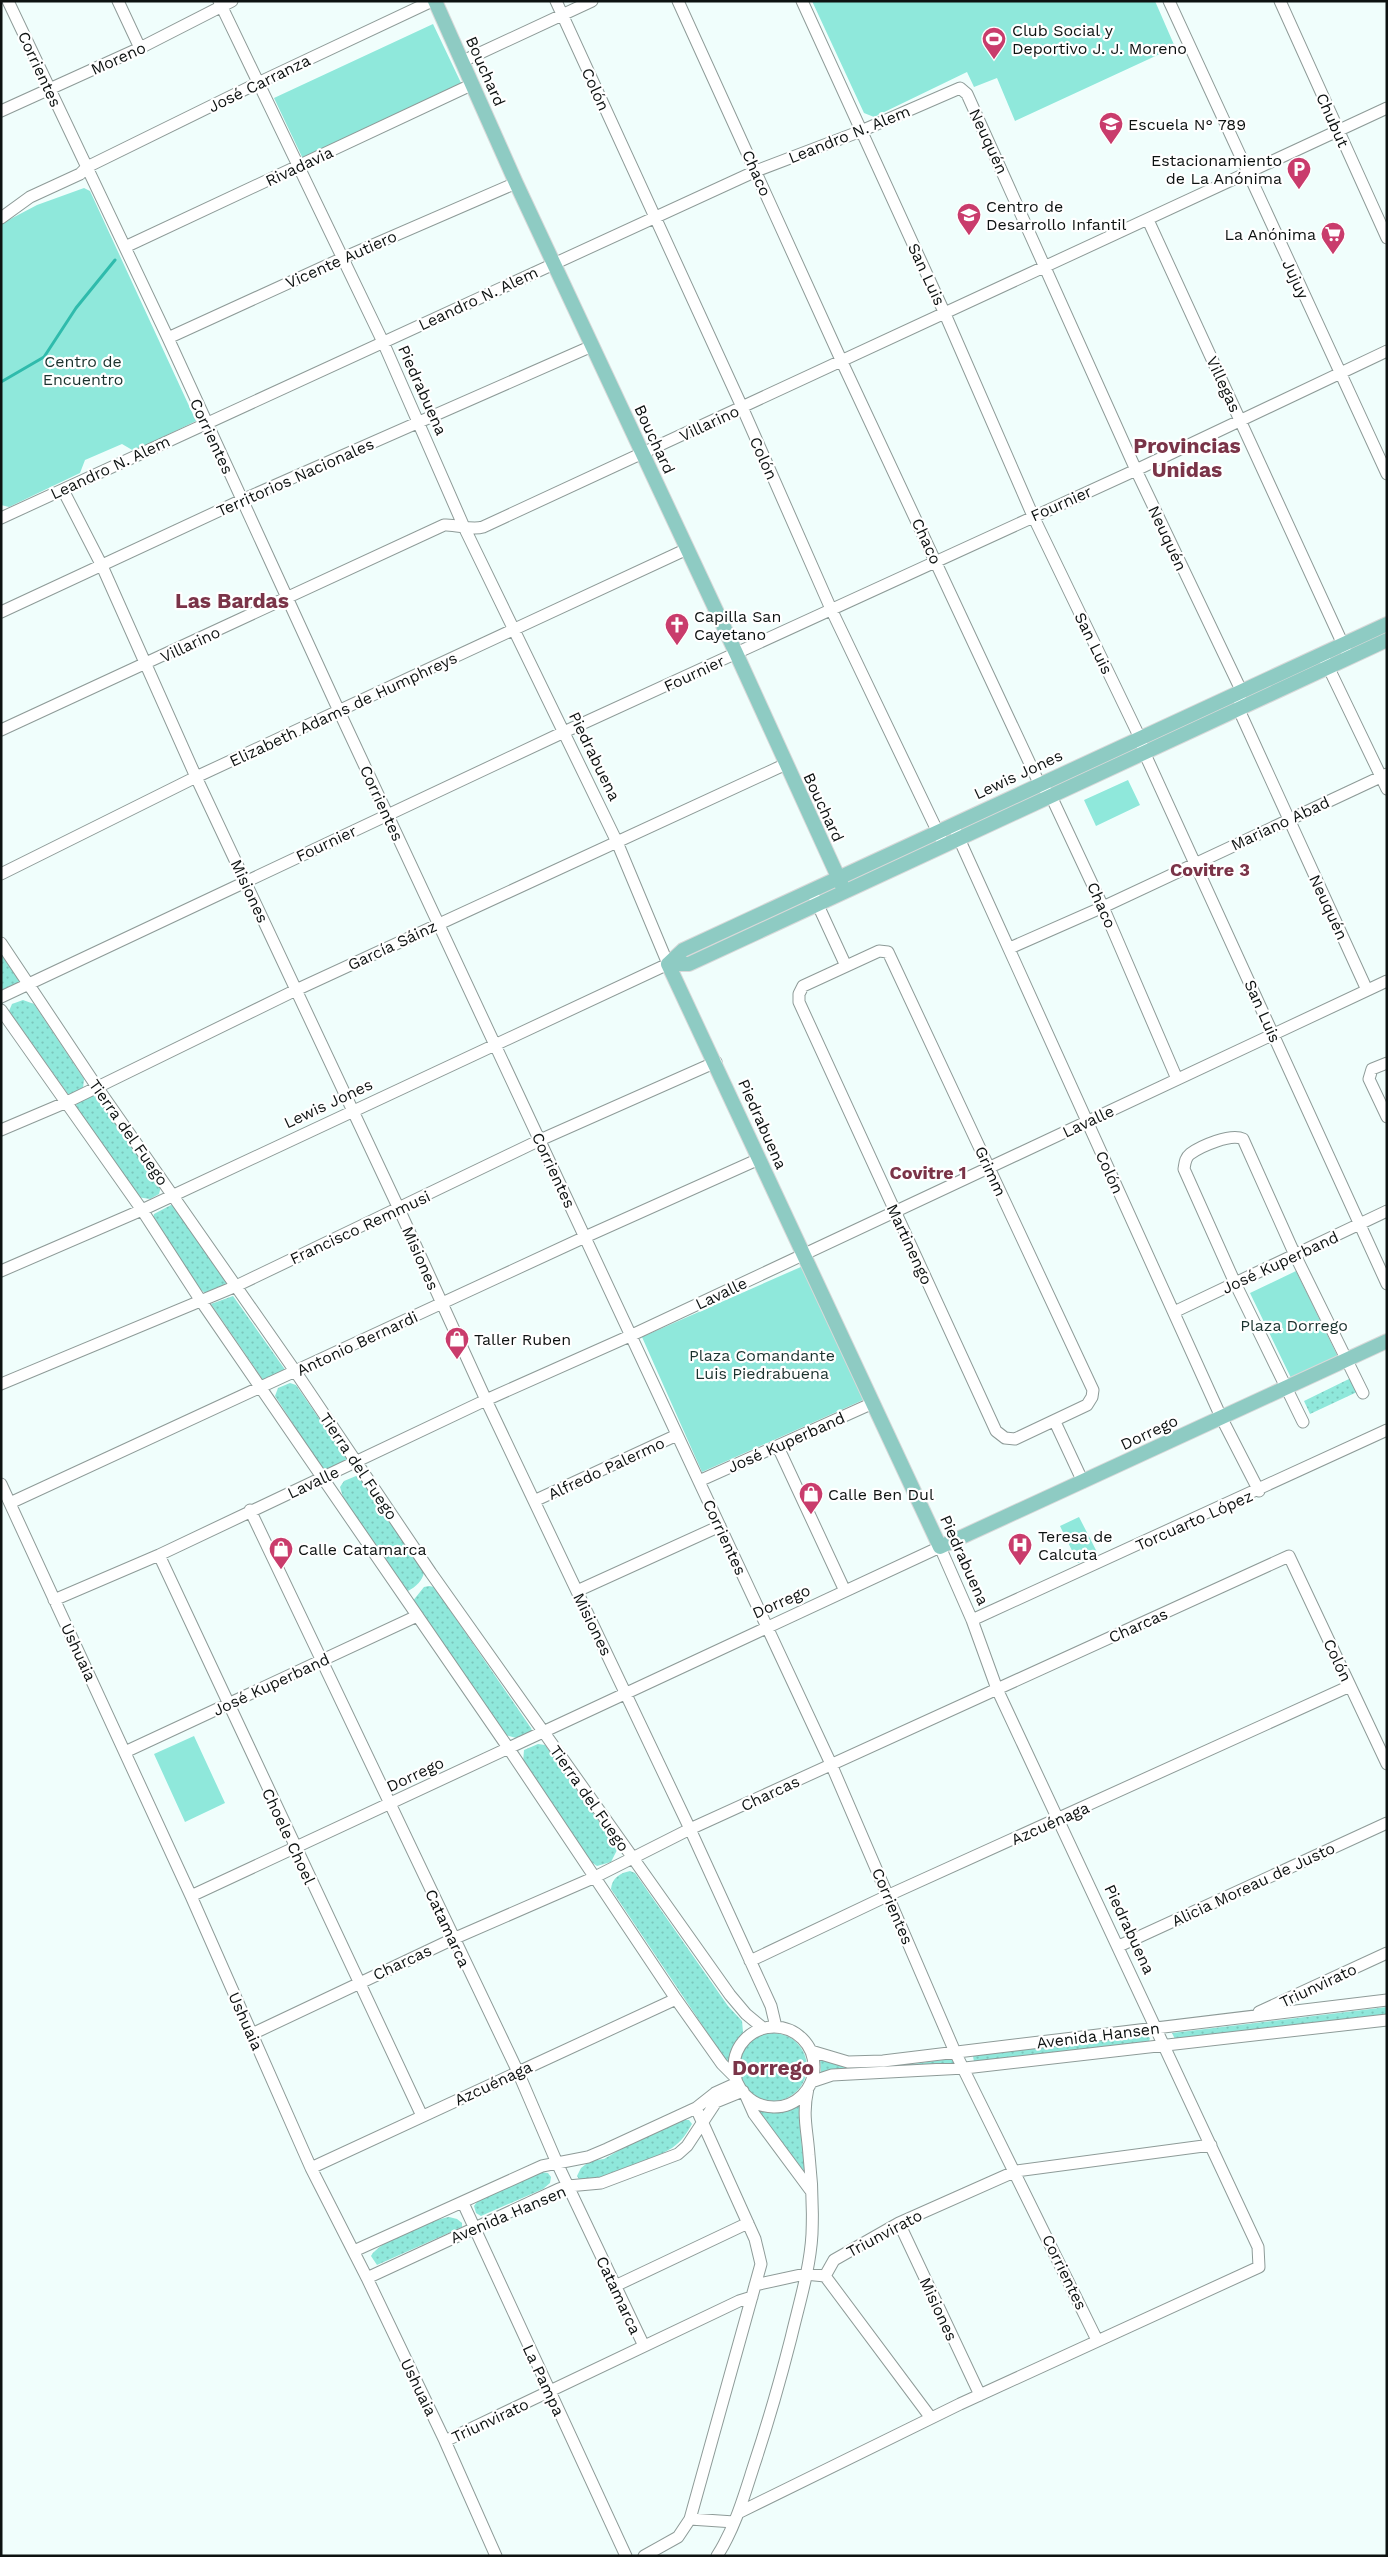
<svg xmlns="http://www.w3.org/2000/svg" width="1388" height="2557" font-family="'Work Sans',sans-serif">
	<defs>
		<pattern id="grass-dots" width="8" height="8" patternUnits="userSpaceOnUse" patternTransform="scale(1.25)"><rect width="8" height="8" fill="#8fe8db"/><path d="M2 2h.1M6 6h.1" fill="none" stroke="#7ac6bb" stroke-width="1.8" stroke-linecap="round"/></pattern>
	</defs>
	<rect width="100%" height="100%" fill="#f0fefc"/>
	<path fill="url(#grass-dots)" d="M1,952L22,983L1,991Z
		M23,1000L34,1004L84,1079L83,1089L72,1095L68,1094L9,1011L12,1004Z
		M91,1095L97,1097L161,1186L159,1194L150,1199L137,1197L76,1107L77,1101Z
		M171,1205L174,1206L227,1284L216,1294L205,1293L200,1289L153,1218L154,1214Z
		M233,1296L286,1371L267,1383L263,1380L211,1304Z
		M1351,1378L1357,1392L1310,1414L1304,1401Z
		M290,1383L296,1385L347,1459L348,1464L328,1472L321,1467L275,1396L278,1388Z
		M356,1476L360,1478L424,1572C423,1580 416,1587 408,1591L403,1588L343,1497L340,1487L344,1481Z
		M429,1586L434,1587L531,1728L533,1734L520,1739L505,1735L412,1602L424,1587Z
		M538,1744L545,1745L615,1844L617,1850L611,1862L597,1866L591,1862L523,1763L524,1750Z
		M630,1871L635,1873L728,2006L742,2021L743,2032L727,2062L611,1889C612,1878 620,1873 630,1871Z
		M1387,2007V2016L1175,2039L1172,2033Z
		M739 2067a34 34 0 1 1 68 0a34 34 0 1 1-68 0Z
		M1145,2034L1150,2038L1149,2042L1143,2044L980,2062H974L973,2056Z
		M820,2058C860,2076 910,2063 953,2059L957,2065L821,2074Z
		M803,2099C797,2125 803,2151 806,2177L754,2105L786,2107Z
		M680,2120H689L692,2124C687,2133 681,2142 672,2148C653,2160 602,2180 580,2181L577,2176L581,2168L590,2161L604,2159L644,2136Z
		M541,2172L548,2173L551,2177L550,2183L543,2189L481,2216L476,2213L474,2206L479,2199Z
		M449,2217L457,2219L462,2223V2227L377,2265L371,2256C379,2241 431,2220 449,2217Z"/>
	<path fill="#8fe8db" d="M812,1H1155L1175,47L1015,121L997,78L974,87L967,72L874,117L864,113Z
		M433,24L462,85L303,159L274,98Z
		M84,188L90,191L196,421L134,451L122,444L85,460L80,473L9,507L1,505V224L37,205Z
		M1128,780L1140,805L1096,826L1084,800Z
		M803,1266L863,1400L702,1472L642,1337Z
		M1296,1271L1338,1357L1292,1380L1250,1293Z
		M1079,1517L1098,1554L1078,1563L1060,1526Z
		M194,1736L225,1803L185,1822L154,1754Z"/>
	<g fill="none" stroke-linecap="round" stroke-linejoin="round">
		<path stroke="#2fbbac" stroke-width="3" d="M1,382L44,357L76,308L115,260"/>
		<defs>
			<path id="minor" d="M8,1L168,338L339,711L831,1764L955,2052L1097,2340
				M118,1L140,48
				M556,1L742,407L831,609L944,845
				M678,1L842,362L1039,783L1051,796L1103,907L1177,1079
				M802,1L945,314L1033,516L1140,738L1144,752L1387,1284
				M1169,1L1387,474
				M1280,1L1387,238
				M463,61L592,1
				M1,111L140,48L232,1
				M1,218L30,197L80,174L87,167L260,82L432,1
				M1148,220L1346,651
				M125,247L473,84
				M168,338L343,258L516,183
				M63,490L102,566L196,777L399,1209L486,1400L690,1829L771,2006L776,2027
				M1,518L756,171L861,131L960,88L967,94L1136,470L1241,690L1239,710L1367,990
				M1,612L242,500L592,346
				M1322,654L1387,789
				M1,730L444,525C458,524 470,531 483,527L1387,108
				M956,832L1221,1417L1259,1491
				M1,874L196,777L687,549
				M811,890L846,966
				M1,943L97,1087L295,1371L431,1573L730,1995L746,2014L763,2028
				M1010,948L1103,907L1387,774
				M879,951L888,952L1093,1390L1092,1397L1087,1405L1015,1439L1005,1438L996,1431L799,1002V994L803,986Z
				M1,997L564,732L1136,470L1387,351
				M1,1010L142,1210L201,1301L509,1749L676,1999L722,2064L736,2078
				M1387,1063L1372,1069L1369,1079L1387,1117
				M1,1130L67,1102L296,990L786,764
				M1,1271L142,1210L668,964L617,842L464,527L383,342L219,1
				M1174,1312L1387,1211
				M1,1384L234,1287L540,1140L716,1062
				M1055,1422L1083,1482
				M1303,1422L1235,1283L1184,1169C1185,1163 1185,1158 1190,1154C1201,1146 1231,1133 1243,1139L1295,1255L1363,1393
				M778,1447L845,1591
				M699,1481L873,1403
				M1,1484L191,1896L311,2168L367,2278L445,2441L496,2556
				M534,1501L677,1435
				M10,1503L585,1237L759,1159
				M250,1510L518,2072L557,2163L644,2346
				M159,1555L422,2116
				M577,1591L720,1526
				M54,1600L159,1555L486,1400L632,1335L1387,981
				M972,1620L1387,1430
				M125,1752L417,1616
				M191,1896L940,1547L972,1620L997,1689L1258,2247L1259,2267L960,2404L738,2513
				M1119,1946L1387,1823
				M750,1961L889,1895L1350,1686
				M1259,2012L1387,1953
				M734 2067a40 40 0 1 1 80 0a40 40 0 1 1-80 0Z
				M252,2034L453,1939L593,1878L690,1829L1289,1556L1387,1764
				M811,2051L848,2062L883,2061L1387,2000
				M811,2082L832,2075L965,2068L1387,2020
				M746,2096L754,2114L811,2191
				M311,2168L676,1999
				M463,2203L626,2556
				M899,2223L980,2395
				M354,2251L542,2166L588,2157L607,2149L696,2108L715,2093L737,2083
				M825,2276L834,2260L899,2223L1016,2171L1211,2145
				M825,2276L931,2418
				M367,2278L559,2189L568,2186L601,2183L678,2154L687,2146L716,2102L743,2091
				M755,2285L805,2274L825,2276
				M615,2286L748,2223
				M445,2441L739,2301L752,2297
				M690,2519L734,2522
				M644,2556L678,2537L690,2519L761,2264L755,2239L696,2108
				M717,2556C735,2528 744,2496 754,2465C768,2423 780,2381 791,2338C799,2304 810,2269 812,2234C813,2208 812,2181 809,2155C807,2127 802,2116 808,2088"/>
			<path id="major" d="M435,1L516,183L736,653L844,890
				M668,964L940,1547L1387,1341
				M668,964L683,950L1387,624
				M668,964H689L1387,640"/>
		</defs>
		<use href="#minor" stroke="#8e9b98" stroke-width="13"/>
		<use href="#major" stroke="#d8d9d9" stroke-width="16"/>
		<use href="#minor" stroke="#fff" stroke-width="11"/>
		<use href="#major" stroke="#8ecbc3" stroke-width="14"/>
	</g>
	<defs>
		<symbol id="stadium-pin" viewBox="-11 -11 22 30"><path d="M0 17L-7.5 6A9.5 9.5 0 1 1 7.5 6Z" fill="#c93c6c" stroke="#fff"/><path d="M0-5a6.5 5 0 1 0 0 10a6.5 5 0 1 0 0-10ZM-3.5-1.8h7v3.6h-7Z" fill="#fff"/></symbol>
		<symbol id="school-pin" viewBox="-11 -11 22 30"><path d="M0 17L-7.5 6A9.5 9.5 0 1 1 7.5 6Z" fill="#c93c6c" stroke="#fff"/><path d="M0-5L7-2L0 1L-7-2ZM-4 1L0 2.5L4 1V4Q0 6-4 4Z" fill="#fff"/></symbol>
		<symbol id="parking-pin" viewBox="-11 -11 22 30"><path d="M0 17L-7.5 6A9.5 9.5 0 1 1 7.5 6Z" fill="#c93c6c" stroke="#fff"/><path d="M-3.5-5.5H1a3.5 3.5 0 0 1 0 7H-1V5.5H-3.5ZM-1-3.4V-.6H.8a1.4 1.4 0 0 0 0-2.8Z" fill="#fff"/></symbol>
		<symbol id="supermarket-pin" viewBox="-11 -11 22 30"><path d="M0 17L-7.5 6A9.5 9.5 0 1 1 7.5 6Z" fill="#c93c6c" stroke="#fff"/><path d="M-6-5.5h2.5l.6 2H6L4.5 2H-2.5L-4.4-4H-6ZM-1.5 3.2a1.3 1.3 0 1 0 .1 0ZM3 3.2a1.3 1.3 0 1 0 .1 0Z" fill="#fff"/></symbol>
		<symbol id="church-pin" viewBox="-11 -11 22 30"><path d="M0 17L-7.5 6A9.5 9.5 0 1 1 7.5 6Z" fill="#c93c6c" stroke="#fff"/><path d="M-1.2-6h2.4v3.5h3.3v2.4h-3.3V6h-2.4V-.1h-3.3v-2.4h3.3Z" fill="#fff"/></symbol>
		<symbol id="shop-pin" viewBox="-11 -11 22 30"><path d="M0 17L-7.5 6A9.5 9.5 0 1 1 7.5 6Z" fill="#c93c6c" stroke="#fff"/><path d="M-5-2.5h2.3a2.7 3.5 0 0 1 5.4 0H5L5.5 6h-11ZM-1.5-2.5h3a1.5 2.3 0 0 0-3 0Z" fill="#fff"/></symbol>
		<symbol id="hospital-pin" viewBox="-11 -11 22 30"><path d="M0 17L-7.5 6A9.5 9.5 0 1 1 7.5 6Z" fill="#c93c6c" stroke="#fff"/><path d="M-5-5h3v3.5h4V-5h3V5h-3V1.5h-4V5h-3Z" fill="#fff"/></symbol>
	</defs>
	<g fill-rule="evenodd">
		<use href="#stadium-pin" x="980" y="25" width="28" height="38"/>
		<use href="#school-pin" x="1097" y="110" width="28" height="38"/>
		<use href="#parking-pin" x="1285" y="155" width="28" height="38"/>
		<use href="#school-pin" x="955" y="201" width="28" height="38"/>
		<use href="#supermarket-pin" x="1319" y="220" width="28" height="38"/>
		<use href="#church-pin" x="663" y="611" width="28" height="38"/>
		<use href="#shop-pin" x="443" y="1325" width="28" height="38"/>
		<use href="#shop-pin" x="797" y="1480" width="28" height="38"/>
		<use href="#hospital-pin" x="1006" y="1531" width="28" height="38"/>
		<use href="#shop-pin" x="267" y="1535" width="28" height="38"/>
	</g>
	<g text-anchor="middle" stroke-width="4.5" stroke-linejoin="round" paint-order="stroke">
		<g font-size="16" fill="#0d1211" stroke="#fff" text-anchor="start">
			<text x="1012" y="36">Club Social y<tspan x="1012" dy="18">Deportivo J. J. Moreno</tspan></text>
			<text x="1128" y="130">Escuela N° 789</text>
			<text x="1282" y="166" text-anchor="end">Estacionamiento<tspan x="1282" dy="18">de La Anónima</tspan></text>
			<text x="986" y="212">Centro de<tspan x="986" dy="18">Desarrollo Infantil</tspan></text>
			<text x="1316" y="240" text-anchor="end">La Anónima</text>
			<text x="694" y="622">Capilla San<tspan x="694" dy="18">Cayetano</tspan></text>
			<text x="474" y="1345">Taller Ruben</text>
			<text x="828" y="1500">Calle Ben Dul</text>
			<text x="1038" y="1542">Teresa de<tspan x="1038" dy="18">Calcuta</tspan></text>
			<text x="298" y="1555">Calle Catamarca</text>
		</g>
		<g font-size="16" fill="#0d1211" stroke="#fff">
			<text transform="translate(118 58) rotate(-24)" y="6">Moreno</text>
			<text transform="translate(40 69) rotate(65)" y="6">Corrientes</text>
			<text transform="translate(486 71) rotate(66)" y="6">Bouchard</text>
			<text transform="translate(259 83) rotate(-26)" y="6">José Carranza</text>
			<text transform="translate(596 89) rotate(66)" y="6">Colón</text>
			<text transform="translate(1333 120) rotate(66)" y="6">Chubut</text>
			<text transform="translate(849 134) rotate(-22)" y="6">Leandro N. Alem</text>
			<text transform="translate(989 141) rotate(65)" y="6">Neuquén</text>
			<text transform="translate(299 166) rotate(-25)" y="6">Rivadavia</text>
			<text transform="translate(757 173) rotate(66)" y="6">Chaco</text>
			<text transform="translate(341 259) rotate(-24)" y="6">Vicente Autiero</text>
			<text transform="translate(927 274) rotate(65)" y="6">San Luis</text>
			<text transform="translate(1296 279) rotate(65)" y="6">Jujuy</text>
			<text transform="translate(478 298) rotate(-25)" y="6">Leandro N. Alem</text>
			<text transform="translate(1224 384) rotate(65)" y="6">Villegas</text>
			<text transform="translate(423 390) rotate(66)" y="6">Piedrabuena</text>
			<text transform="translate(709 423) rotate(-25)" y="6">Villarino</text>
			<text transform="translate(212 436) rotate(65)" y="6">Corrientes</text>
			<text transform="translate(655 439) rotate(65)" y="6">Bouchard</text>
			<text transform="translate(764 458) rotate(66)" y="6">Colón</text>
			<text transform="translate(110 467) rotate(-25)" y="6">Leandro N. Alem</text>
			<text transform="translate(295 477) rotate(-24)" y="6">Territorios Nacionales</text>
			<text transform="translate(1061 503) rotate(-24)" y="6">Fournier</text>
			<text transform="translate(1168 538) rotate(65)" y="6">Neuquén</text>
			<text transform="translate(927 541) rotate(65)" y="6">Chaco</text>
			<text transform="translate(1094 643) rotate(64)" y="6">San Luis</text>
			<text transform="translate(190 644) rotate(-25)" y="6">Villarino</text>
			<text transform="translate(694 673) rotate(-25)" y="6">Fournier</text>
			<text transform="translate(343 709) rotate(-25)" y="6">Elizabeth Adams de Humphreys</text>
			<text transform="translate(595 756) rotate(64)" y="6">Piedrabuena</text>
			<text transform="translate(1018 774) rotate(-25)" y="6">Lewis Jones</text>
			<text transform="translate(382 803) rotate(65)" y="6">Corrientes</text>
			<text transform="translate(824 807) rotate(65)" y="6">Bouchard</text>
			<text transform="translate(1280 823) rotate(-25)" y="6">Mariano Abad</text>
			<text transform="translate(326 843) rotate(-25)" y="6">Fournier</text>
			<text transform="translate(250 891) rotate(65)" y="6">Misiones</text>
			<text transform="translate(1102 905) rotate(66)" y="6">Chaco</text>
			<text transform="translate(1329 907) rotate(65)" y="6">Neuquén</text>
			<text transform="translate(392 945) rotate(-25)" y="6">García Sáinz</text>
			<text transform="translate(1263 1011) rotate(66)" y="6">San Luis</text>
			<text transform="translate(328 1103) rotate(-25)" y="6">Lewis Jones</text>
			<text transform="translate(1088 1121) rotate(-25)" y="6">Lavalle</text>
			<text transform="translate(763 1124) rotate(66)" y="6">Piedrabuena</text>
			<text transform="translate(129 1132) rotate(55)" y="6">Tierra del Fuego</text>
			<text transform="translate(554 1170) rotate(65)" y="6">Corrientes</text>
			<text transform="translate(991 1171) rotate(65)" y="6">Grimm</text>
			<text transform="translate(1110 1172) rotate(66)" y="6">Colón</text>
			<text transform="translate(360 1227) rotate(-25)" y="6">Francisco Remmusi</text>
			<text transform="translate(910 1244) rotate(65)" y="6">Martinengo</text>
			<text transform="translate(421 1258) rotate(66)" y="6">Misiones</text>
			<text transform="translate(1280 1262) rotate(-25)" y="6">José Kuperband</text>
			<text transform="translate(721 1293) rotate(-25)" y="6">Lavalle</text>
			<text transform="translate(357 1343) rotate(-25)" y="6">Antonio Bernardi</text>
			<text transform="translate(1149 1432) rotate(-25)" y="6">Dorrego</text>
			<text transform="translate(786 1442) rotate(-24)" y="6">José Kuperband</text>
			<text transform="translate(359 1466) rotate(56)" y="6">Tierra del Fuego</text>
			<text transform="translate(606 1468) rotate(-25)" y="6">Alfredo Palermo</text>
			<text transform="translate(313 1482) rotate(-25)" y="6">Lavalle</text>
			<text transform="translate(1194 1520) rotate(-24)" y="6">Torcuarto López</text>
			<text transform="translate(725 1537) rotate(65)" y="6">Corrientes</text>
			<text transform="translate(965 1560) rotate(66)" y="6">Piedrabuena</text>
			<text transform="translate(781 1601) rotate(-24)" y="6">Dorrego</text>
			<text transform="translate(593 1624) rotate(64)" y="6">Misiones</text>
			<text transform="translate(1138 1625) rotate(-24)" y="6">Charcas</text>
			<text transform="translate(79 1652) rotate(65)" y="6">Ushuaia</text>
			<text transform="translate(1338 1660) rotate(65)" y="6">Colón</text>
			<text transform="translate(271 1684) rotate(-25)" y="6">José Kuperband</text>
			<text transform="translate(415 1774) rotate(-25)" y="6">Dorrego</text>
			<text transform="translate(770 1793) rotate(-25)" y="6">Charcas</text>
			<text transform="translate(590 1798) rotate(55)" y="6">Tierra del Fuego</text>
			<text transform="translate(1050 1823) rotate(-24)" y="6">Azcuénaga</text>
			<text transform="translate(289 1836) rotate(65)" y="6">Choele Choel</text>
			<text transform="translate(1253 1884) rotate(-25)" y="6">Alicia Moreau de Justo</text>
			<text transform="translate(893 1906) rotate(67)" y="6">Corrientes</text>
			<text transform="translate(448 1928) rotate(65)" y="6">Catamarca</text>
			<text transform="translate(1130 1929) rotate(65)" y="6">Piedrabuena</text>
			<text transform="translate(402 1962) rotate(-25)" y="6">Charcas</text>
			<text transform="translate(1318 1985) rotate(-25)" y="6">Triunvirato</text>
			<text transform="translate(246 2021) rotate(66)" y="6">Ushuaia</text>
			<text transform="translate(1098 2035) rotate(-7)" y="6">Avenida Hansen</text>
			<text transform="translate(493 2083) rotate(-25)" y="6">Azcuénaga</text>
			<text transform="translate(508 2214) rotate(-23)" y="6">Avenida Hansen</text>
			<text transform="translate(884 2233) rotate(-28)" y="6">Triunvirato</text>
			<text transform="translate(1065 2272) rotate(64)" y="6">Corrientes</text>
			<text transform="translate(619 2295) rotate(65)" y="6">Catamarca</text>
			<text transform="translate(939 2309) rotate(65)" y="6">Misiones</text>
			<text transform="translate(544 2380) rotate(65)" y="6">La Pampa</text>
			<text transform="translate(419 2387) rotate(64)" y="6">Ushuaia</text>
			<text transform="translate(490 2420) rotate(-25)" y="6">Triunvirato</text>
		</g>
		<g font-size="16" fill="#1b322e" stroke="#fff">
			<text x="83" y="367">Centro de<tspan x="83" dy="18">Encuentro</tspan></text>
			<text x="1294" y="1331">Plaza Dorrego</text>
			<text x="762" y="1361">Plaza Comandante<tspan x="762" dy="18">Luis Piedrabuena</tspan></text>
		</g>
		<g font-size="18" font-weight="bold" fill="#7a3448" stroke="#fff">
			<text x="1210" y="876">Covitre 3</text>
			<text x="928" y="1179">Covitre 1</text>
		</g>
		<g font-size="21" font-weight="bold" fill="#7a3448" stroke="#fff">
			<text x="1187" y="453">Provincias<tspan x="1187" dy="24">Unidas</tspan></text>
			<text x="232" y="608">Las Bardas</text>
			<text x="773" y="2075">Dorrego</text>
		</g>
	</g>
	<rect width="1388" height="2557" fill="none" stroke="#0d1211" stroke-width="5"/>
</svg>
